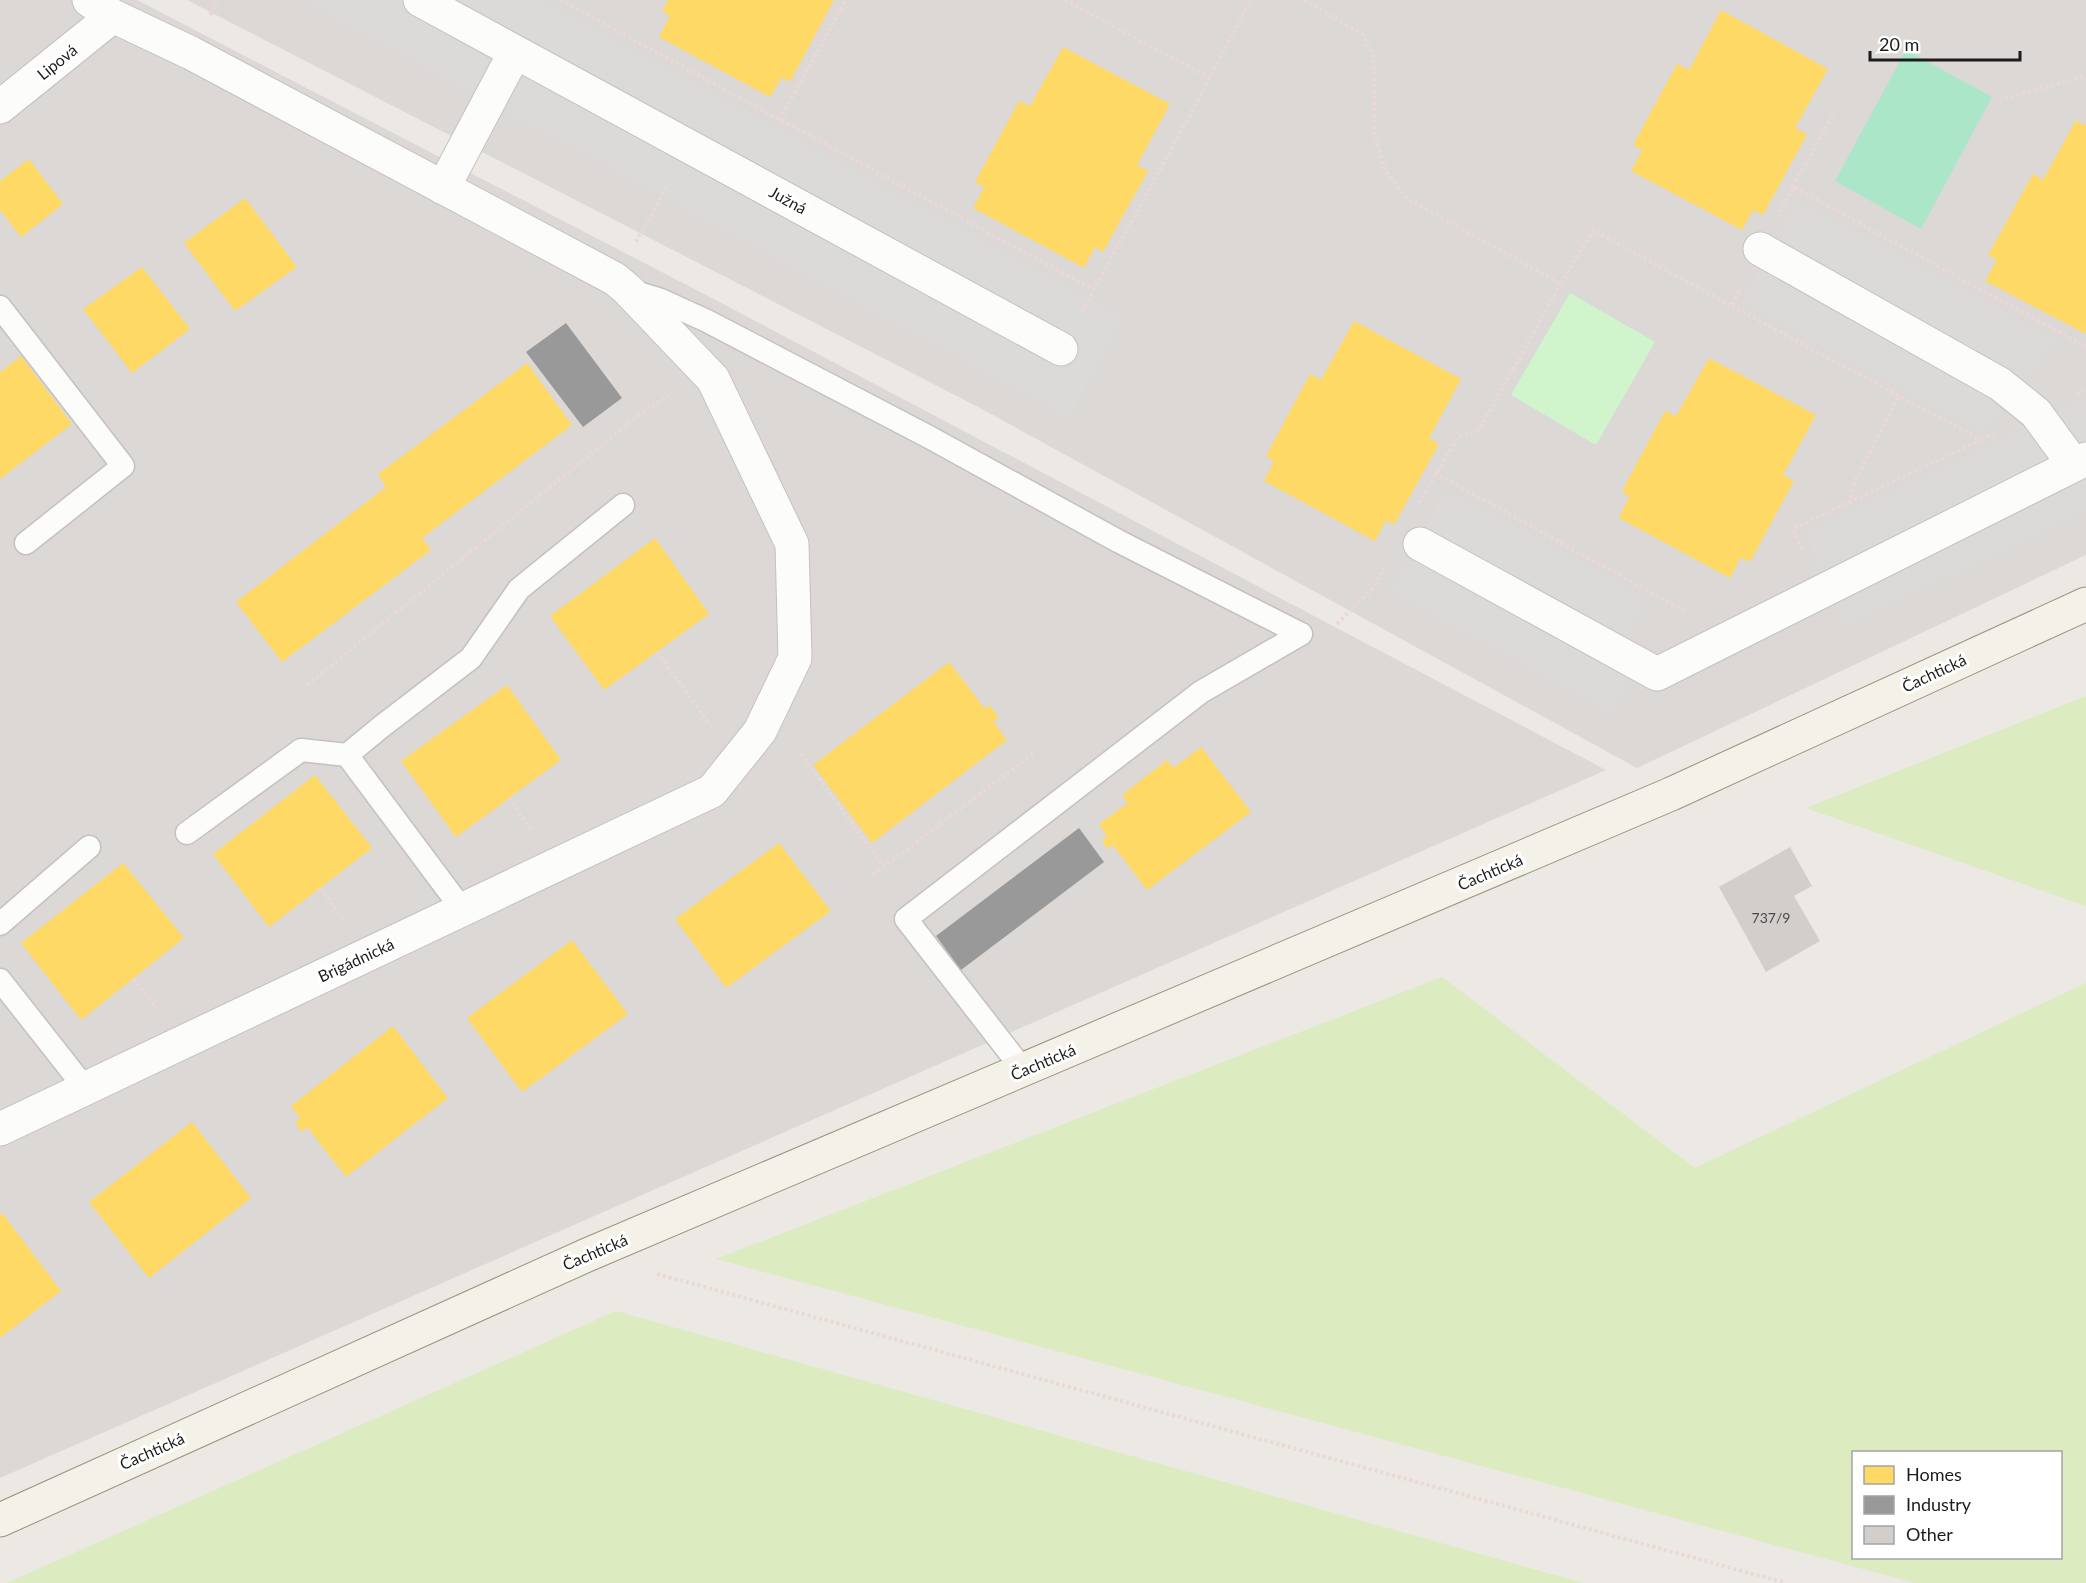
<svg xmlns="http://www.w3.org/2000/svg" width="2086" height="1583" font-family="Lato,sans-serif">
	<rect width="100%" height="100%" fill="#ece8e4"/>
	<path fill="#dbd8d6" d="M0,0H137L706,295L1606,770L0,1478Z
		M187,0H2086V555L1637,768L980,408Z"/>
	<path fill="#dcebc0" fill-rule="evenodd" d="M2086,696V906L1806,808Z
		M1442,977L1695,1168L2086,983V1583H1915L716,1259ZM1854,1452H2060V1558H1854Z
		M616,1311L1583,1583H7Z"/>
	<path fill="#d0f4cc" d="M1570,293L1655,342L1596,445L1511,395Z"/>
	<path fill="#ace6c8" d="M1906,50L1992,97L1921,229L1835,181Z"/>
	<path fill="#dcdad8" d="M303,0H539L1122,318L1069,417Z
		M1797,201L2056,340L1980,431L1742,302Z
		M2086,398V509L1843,626L1806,534Z
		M1446,489L1646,598L1630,628L1627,683L1610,711L1391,591Z"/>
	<path fill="#ffd966" d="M668,0H834L790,82L782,77L770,97L659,37L670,16L662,11Z
		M1721,10L1828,69L1795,128L1807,134L1763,215L1753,210L1742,230L1631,171L1642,150L1633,145L1677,64L1689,70Z
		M1063,47L1170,104L1137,165L1148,171L1103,252L1095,247L1084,268L973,208L984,187L975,182L1019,101L1030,106Z
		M2076,120L2086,126V334L1985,281L1997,260L1988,255L2033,174L2043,180Z
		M29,159L63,204L21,237L0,210V181Z
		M245,198L297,267L235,311L184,243Z
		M142,267L190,329L132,373L83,309Z
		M1354,321L1461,379L1429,438L1439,444L1394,525L1386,520L1375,541L1264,481L1274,461L1266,456L1310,374L1321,380Z
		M21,356L72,424L0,479V372Z
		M1709,358L1816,415L1783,475L1794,481L1750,562L1741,557L1730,578L1619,518L1629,497L1622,491L1665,411L1676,416Z
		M527,363L572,425L422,538L431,550L282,662L236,602L386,487L378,474Z
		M655,538L709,614L604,690L550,616Z
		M949,662L985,709L990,705L999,718L993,721L1007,740L872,843L813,765Z
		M507,685L561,760L456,837L401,761Z
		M1201,747L1251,812L1147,890L1113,845L1107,849L1102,840L1107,836L1099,824L1128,803L1122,795L1167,760L1173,768Z
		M315,775L372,848L269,927L213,854Z
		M779,843L831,911L726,988L675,919Z
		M123,863L184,938L81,1020L21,943Z
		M572,940L628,1014L522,1092L467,1018Z
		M393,1026L448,1098L346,1177L307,1127L302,1132L295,1123L300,1118L291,1106Z
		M192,1122L251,1198L149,1278L89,1202Z
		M2,1213L61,1291L0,1338V1215Z"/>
	<path fill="#999" d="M566,323L622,398L583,427L526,352Z
		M1079,828L1104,862L961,970L936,936Z"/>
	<path fill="#d2cecb" d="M1790,847L1812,886L1794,896L1820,941L1766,972L1719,887Z"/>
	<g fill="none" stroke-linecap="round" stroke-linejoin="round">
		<defs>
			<path id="lane" d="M632,291L661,300L707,321L929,437L1118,541L1301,634
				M0,307L123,466L26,543
				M347,755L381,727L471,658L519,589L623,505
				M187,833L301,750L347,755L462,909
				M0,924L89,847
				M0,980L85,1088
				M1024,1071L906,919L1201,692L1301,634"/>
			<path id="street" d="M420,0L1061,349
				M0,107L113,16
				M443,188L515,52
				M1760,249L2000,384L2036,413L2074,465
				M1420,544L1657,674L2086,459
				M0,1129L712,791L760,731L795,658L792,544L713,379L628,290L615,279L191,53L113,16L89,0"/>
			<path id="secondary" d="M0,1520L587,1255L1671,794L2086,604"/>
		</defs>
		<use href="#lane" stroke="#c4c2c0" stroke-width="25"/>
		<use href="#street" stroke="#c4c2c0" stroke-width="35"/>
		<use href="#secondary" stroke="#96947c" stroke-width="35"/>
		<path stroke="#ebd8d6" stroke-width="4" stroke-dasharray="3 3" stroke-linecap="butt" d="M560,0L1094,290
			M1065,0L1210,78L1251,0
			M1304,0L1362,34L1373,55L1375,135L1385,170L1408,199L1561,284L1593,230L1732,306L1741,288
			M210,15L218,0
			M1999,100L2082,77L2086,79
			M780,120L846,0
			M1793,187L1834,113
			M1780,212L1793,187L2086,347
			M636,242L669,183
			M1732,306L1981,440L1793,529L1803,552
			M1082,312L1210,78
			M2076,394L2086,389
			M1981,440L1994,434
			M1435,473L1686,612
			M1419,503L1458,437L1479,430L1561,284
			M1849,503L1855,480L1899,396
			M1337,624L1374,587L1384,568
			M657,652L711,726
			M307,685L646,409L669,396
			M801,754L884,867
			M509,798L531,830
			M873,875L1034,753
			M320,888L344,920
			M133,979L157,1008
			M657,1274L1786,1583"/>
		<use href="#lane" stroke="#fcfcfb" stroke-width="22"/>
		<use href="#street" stroke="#fcfcfb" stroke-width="33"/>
		<use href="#secondary" stroke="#f4f2e8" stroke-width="33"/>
	</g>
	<g text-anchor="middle" stroke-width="6" stroke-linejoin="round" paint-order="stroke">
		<g font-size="14" fill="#4a4a49">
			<text x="1771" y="923">737/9</text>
		</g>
		<g font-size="16" fill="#1c1c1c" stroke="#fff">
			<text transform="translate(57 62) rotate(-39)" y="6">Lipová</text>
			<text transform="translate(788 200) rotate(29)" y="6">Južná</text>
			<text transform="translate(1934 673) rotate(-25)" y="6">Čachtická</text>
			<text transform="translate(1490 872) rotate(-23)" y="6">Čachtická</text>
			<text transform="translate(356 960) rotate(-25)" y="6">Brigádnická</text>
			<text transform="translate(1043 1062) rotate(-23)" y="6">Čachtická</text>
			<text transform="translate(595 1252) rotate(-23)" y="6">Čachtická</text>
			<text transform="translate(152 1451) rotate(-24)" y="6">Čachtická</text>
		</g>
	</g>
	<rect x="1852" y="1451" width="210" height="108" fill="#ffffff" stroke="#a4a4a4" stroke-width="1.5"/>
	<rect x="1864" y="1466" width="30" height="18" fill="#ffd966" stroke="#a4a4a4" stroke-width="1.5"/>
	<text x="1906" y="1481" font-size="18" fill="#1c1c1c">Homes</text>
	<rect x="1864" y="1496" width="30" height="18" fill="#999999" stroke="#a4a4a4" stroke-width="1.5"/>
	<text x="1906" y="1511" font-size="18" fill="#1c1c1c">Industry</text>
	<rect x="1864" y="1526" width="30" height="18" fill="#d2cecb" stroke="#a4a4a4" stroke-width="1.5"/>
	<text x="1906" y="1541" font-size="18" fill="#1c1c1c">Other</text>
	<path d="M1870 51v9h150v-9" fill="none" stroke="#1c1c1c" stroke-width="3"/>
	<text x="1879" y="51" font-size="18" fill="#1c1c1c" stroke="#ffffff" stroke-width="4.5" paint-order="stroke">20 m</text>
</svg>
